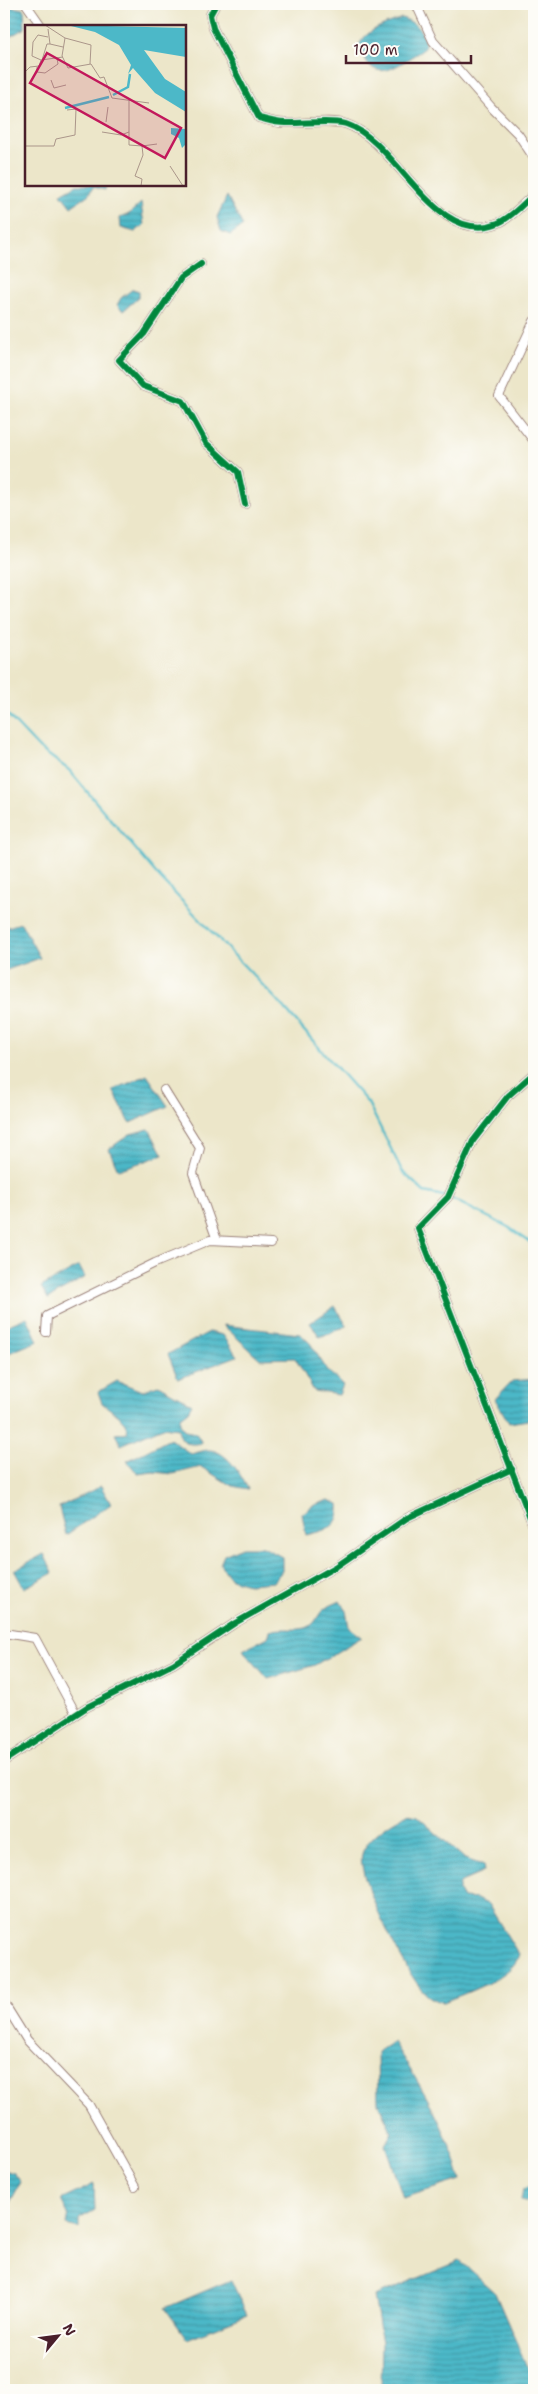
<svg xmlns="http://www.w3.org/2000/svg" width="538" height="2394" font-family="'Shantell Sans',sans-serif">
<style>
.water{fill:url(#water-rules);stroke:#4b6c7a}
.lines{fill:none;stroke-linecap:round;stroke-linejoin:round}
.stream{stroke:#4cb8c8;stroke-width:2.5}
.street-casing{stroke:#9b827a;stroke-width:10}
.street{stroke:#fff;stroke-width:8}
.cycleway-casing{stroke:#fdfcf7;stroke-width:9}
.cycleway{stroke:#00873e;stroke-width:6}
.inset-river{fill:none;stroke:#4cb8c8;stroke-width:2.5}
.inset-road{fill:none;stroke:#ab968a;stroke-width:1}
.view{fill:#c2185b;fill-opacity:0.15;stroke:#c2185b;stroke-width:2.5}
.inset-edge{fill:none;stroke:#4a1f2b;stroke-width:2.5}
</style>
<defs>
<pattern id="water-rules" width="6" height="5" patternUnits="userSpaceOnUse" patternTransform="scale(1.25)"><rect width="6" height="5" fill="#4cb8c8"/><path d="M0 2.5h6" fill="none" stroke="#4195a3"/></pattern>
</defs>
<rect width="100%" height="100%" fill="#fdfcf7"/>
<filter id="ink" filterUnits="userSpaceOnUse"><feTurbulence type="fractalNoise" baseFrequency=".02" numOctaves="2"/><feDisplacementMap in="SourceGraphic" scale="10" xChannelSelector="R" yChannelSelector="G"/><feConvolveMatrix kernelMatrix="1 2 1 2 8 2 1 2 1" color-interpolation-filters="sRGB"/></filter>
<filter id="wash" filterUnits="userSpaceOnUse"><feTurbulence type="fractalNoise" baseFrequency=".0096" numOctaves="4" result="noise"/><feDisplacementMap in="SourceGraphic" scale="20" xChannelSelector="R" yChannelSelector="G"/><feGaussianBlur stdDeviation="1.12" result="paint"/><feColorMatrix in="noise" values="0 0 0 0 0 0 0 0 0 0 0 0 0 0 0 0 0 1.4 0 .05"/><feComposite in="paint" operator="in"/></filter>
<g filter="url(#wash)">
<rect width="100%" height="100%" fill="#ece6c9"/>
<g class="water">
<path d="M6,6L24,9L25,28L4,40V8Z"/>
<path d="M402,18C417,23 425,32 425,48C419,53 412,56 405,61C381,77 369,74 359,45C367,29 386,24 402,18Z"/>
<path d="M77,185H106L105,190L93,187L89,194L71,207L61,194Z"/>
<path d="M227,196L243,226L230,235L221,231L217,217Z"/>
<path d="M141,203L144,225L135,232L121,228L120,218L129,214Z"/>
<path d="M133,289L139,291V297L123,311L117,305L121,298Z"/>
<path d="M21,923L40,958L4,971V928Z"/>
<path d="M147,1075L168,1106L130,1123L113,1090Z"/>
<path d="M149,1129L163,1155L118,1170L109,1149L130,1134Z"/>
<path d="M79,1266L85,1277L48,1299L41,1287Z"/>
<path d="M335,1306L347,1326L320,1337L310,1323Z"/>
<path d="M27,1317L38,1341L4,1355V1327Z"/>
<path d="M223,1325L300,1334L310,1343L327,1370L343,1385L339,1395L314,1391L295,1358L260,1359Z"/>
<path d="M209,1332L223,1335L237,1356L178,1379L168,1354Z"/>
<path d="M534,1379V1416L528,1420L509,1423L495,1399L512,1381Z"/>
<path d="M117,1381L142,1391L158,1385L192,1404L188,1411L180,1417V1424L185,1431L196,1433L202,1443C188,1446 181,1443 178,1429L163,1427L121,1445L115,1434L128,1432L125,1423L119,1416L102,1403L98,1392Z"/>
<path d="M170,1439L191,1454C196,1453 201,1451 206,1450C226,1448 241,1475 248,1489L232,1486L201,1467L173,1474L153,1472L138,1474L127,1461Z"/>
<path d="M101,1486L111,1504L66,1535L59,1507Z"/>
<path d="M329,1500L339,1504C341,1528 326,1530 306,1535L302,1514L312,1506Z"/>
<path d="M242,1547H263L282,1557V1571L273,1582L248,1584L231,1579L220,1564L224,1555Z"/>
<path d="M44,1554L53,1573L24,1588L14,1570Z"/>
<path d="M340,1601L346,1611L349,1627L362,1637L315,1665L268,1679L243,1650L268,1637L270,1631C282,1627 293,1631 306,1628C316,1624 316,1618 322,1611C325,1607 335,1604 340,1601Z"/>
<path d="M407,1814L417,1816L465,1859L483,1865L484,1872L461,1882L459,1885V1891L463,1898L476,1899L488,1904L519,1955C513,1978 464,1993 444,2002C433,2001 426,1995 419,1986C405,1969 355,1874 362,1854C367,1837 392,1821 407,1814Z"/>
<path d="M393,2042C422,2088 447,2127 461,2180L403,2198L385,2145L392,2132L378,2103L377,2052Z"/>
<path d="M4,2170L14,2173L21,2182L8,2206L4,2205Z"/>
<path d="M94,2184L95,2210L79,2219V2228L66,2225L68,2214L61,2200Z"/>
<path d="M534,2184V2202L531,2203L521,2200L523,2189Z"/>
<path d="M460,2261L495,2293L534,2383V2390H381L382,2343L374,2296Z"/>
<path d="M231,2280L247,2315L187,2339L165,2308Z"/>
</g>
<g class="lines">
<path class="stream" d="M4,711L39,748L69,770L160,878L276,999L368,1103L402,1171L424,1192L448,1197L508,1227L534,1245"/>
</g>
</g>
<g filter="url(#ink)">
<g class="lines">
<defs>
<g id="street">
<path d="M26,4L40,24"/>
<path d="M216,4L210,15L213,28L259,118C267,120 276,123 285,123C301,124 331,119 346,124C398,141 434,248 498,223C511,218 524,203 534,194"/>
<path d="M416,4L433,41L491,107L518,134L534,158"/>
<path d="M201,264L181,278L144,334L119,360L143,386L183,401L206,443L238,472L245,504"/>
<path d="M534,321L499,396L534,441"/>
<path d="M534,1073L508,1096L473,1141L448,1197L418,1228L534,1528"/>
<path d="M164,1090L200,1148L193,1173L217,1240"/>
<path d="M46,1332L47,1316L155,1263L210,1240L271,1243"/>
<path d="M4,1633L35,1638L76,1714"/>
<path d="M4,1761L87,1707L173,1664L235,1623L337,1566L407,1518L512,1469"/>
<path d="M4,2003L27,2040L89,2105L135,2187"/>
</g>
</defs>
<use href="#street" class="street-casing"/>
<use href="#street" class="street"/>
<defs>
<g id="cycleway">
<path d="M216,4L210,15L213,28L259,118C267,120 276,123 285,123C301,124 331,119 346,124C398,141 434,248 498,223C511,218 524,203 534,194"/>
<path d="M201,264L181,278L144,334L119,360L143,386L183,401L206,443L238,472L245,504"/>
<path d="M534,1073L508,1096L473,1141L448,1197L418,1228L534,1528"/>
<path d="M4,1761L87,1707L173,1664L235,1623L337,1566L407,1518L512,1469"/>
</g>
</defs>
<use href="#cycleway" class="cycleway-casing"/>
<use href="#cycleway" class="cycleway"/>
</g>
</g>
<g transform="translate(25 25)">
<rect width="161" height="161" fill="#ece6c9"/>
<path d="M42,0L161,3V32L119,25L140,54L161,67V87L130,68L108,43L103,49L106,40L94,20L70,7ZM146,103L161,104V119L157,123L154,113L146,109Z" fill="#4cb8c8"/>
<path class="inset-river" d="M88,70L103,62L105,49M40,83L84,72"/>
<path class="inset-road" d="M20,0L40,13L37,31L43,43L66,39L75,53L79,52L87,73L124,78M23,4L25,19L38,22M40,13L66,20L65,39M16,35L7,31L8,17L13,10L23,12M17,35L22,19H25M12,42V47L20,48L33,39L32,33M0,47L5,42L14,41L16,35L38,32M26,55L29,63L41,60M104,75V120L117,121L118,130L110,151L117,154L116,161M81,97L83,82M77,107L96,110L104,107M0,121H29L31,114L50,110L51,84L42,85M117,121L132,119M145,141L158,161"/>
<path class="view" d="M22,28L156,103L140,133L5,58Z"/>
<rect width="161" height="161" class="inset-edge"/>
</g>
<rect width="538" height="2394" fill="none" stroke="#fdfcf7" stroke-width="20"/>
<g transform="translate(58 2336) rotate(61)" stroke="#fdfcf7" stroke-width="4" paint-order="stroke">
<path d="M0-4L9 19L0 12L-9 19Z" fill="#4a1f2b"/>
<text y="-8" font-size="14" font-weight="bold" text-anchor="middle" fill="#4a1f2b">N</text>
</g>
<path d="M346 55v8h125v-8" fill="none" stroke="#4a1f2b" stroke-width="2.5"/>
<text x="353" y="55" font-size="15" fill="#4a1f2b" stroke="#fdfcf7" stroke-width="4" paint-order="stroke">100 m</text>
</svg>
